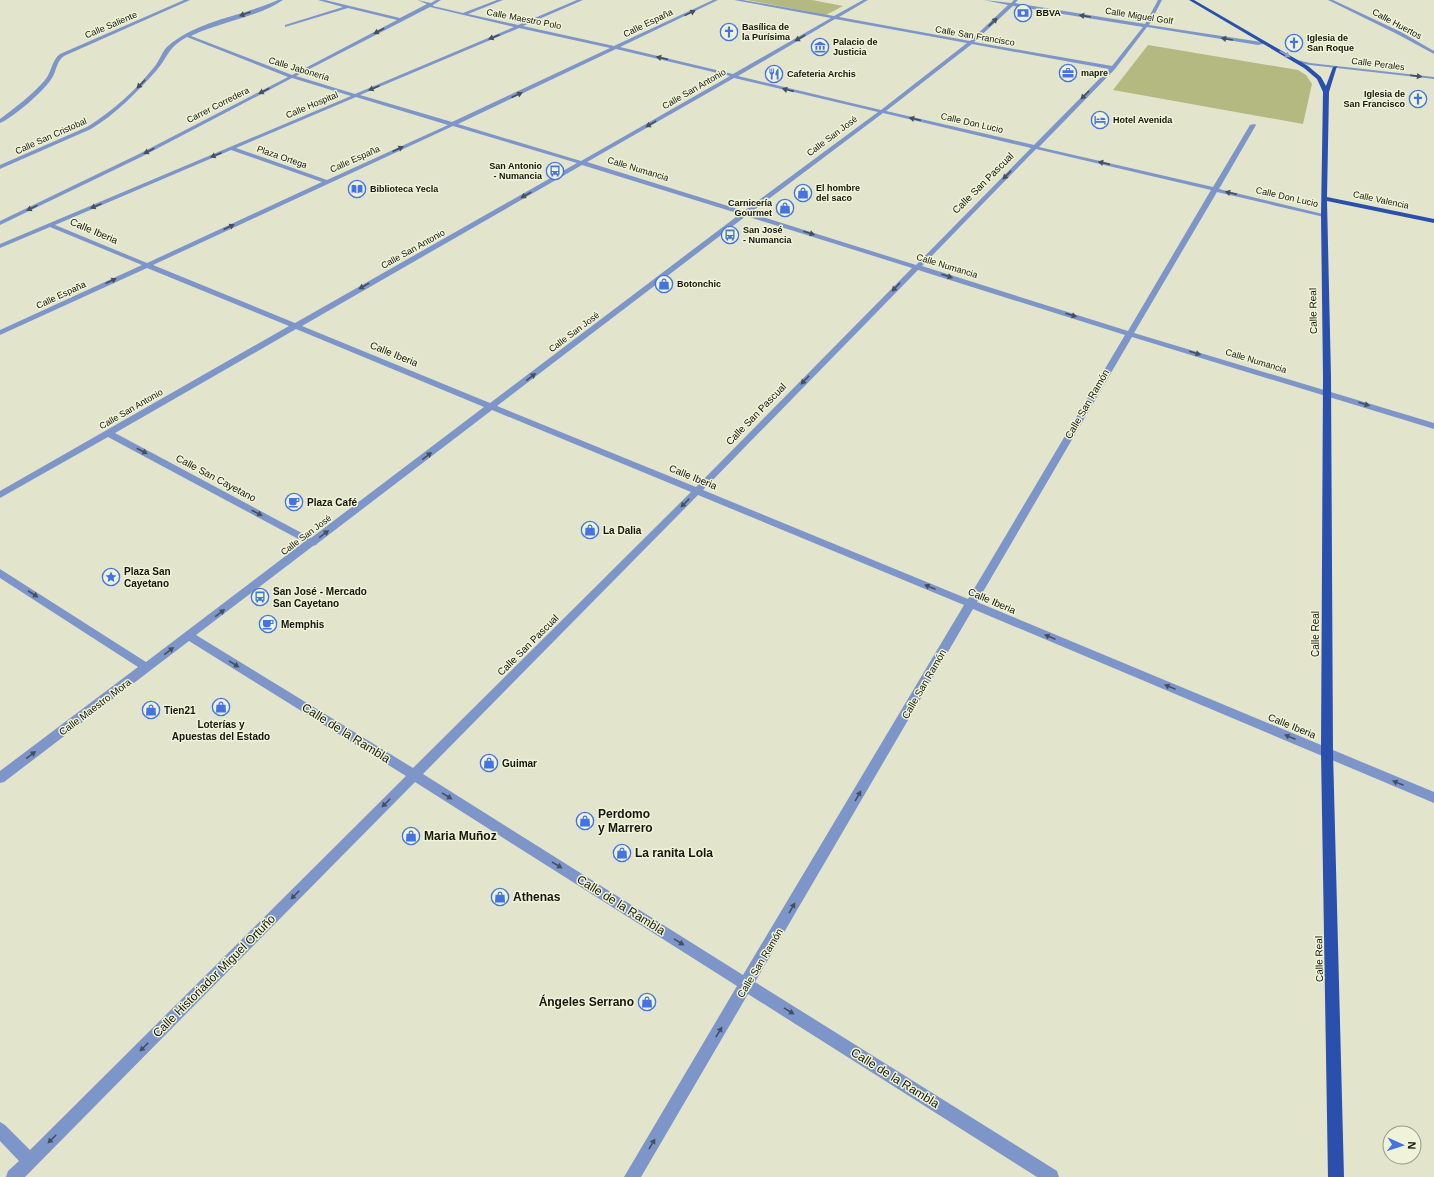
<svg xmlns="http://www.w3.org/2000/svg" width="1434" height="1177" font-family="Arial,sans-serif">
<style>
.green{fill:#b3b981}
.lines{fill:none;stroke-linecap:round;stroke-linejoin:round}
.minor{fill:#7d95c9;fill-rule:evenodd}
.major{fill:#2a4fac;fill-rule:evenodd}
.oneway{fill:#444f62}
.oneway2{fill:#8ca1c2}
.labels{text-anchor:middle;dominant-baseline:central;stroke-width:3;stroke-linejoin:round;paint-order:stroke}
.far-poi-label{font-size:9px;font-weight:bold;fill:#15160d;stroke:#eff3d8;text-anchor:start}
.far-street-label{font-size:9px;fill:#15160d;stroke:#eff3d8}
.street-label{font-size:10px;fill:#15160d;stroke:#eff3d8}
.poi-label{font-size:10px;font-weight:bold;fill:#15160d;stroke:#eff3d8;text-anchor:start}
.near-street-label{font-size:12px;fill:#15160d;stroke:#eff3d8}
.near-poi-label{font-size:12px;font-weight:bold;fill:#15160d;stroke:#eff3d8;text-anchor:start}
</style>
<rect width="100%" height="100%" fill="#e2e5cb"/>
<g class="green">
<path d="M747,0H812L843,6L826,15Z"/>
<path d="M1148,45L1298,70L1306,75L1312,84L1303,124L1113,90Z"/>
</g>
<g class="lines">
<g class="minor">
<path d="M184,0H190L64,56C56,62 57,70 52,78C44,91 14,117 0,123V119C16,107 32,95 45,80C52,72 51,61 60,54Z"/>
<path d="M278,0H283C259,17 219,22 191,36L292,75L397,20L348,8L285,27V25L343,7L318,0H325L400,18L427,4L417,0L431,3L436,0H441L433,5V6L463,13L497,0H503L468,14L518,25L577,0H583L523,26L614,46L713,0H718L620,47L733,74L831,18L734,0H743L834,16L863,0H868L839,17L970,41L1008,5L984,0L1011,3L1014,0H1018L1015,3L1145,24L1158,0H1162L1149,25L1268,43L1258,45L1147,27L1115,69L1039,147L1213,187L1250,125L1255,124L1256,125L1219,189L1327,215L1324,217L1217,192L1134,333L1434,423V429L1132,337L977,602L1434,792V803L973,609L755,982L1057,1171L1059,1177H1037L748,994L641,1177H624L737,986L415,782L25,1177H6L8,1171L19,1161L0,1141V1122L5,1125L30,1150L406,776L189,641L4,782L0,783V771L138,667L0,578V569L146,662L304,542L108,437L0,498V491L289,326L147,268L0,335V330L142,265L50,227L0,248V244L351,96L292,78L141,157L0,225V221L137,155L288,77L187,37C167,48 169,56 156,71C136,93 116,114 91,129L2,168L0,169V165L87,127C113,111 136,90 155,66C160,60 162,51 168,46C198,20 243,16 278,0ZM1013,6L1143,27L1112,66L974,42ZM430,7L514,27L355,94L296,76ZM835,19L967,43L881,110L738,76ZM519,28L610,48L452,122L360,95ZM972,44L1109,69L1034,145L886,111ZM616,49L730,76L581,161L458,124ZM734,78L878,112L744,211L587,162ZM356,97L448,125L327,180L236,148ZM883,113L1031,148L916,265L750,213ZM453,126L577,163L295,323L153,265ZM1036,149L1211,190L1128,331L922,266ZM231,150L322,182L147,263L55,225ZM582,165L740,214L490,403L302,326ZM746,216L912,268L696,487L497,406ZM918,270L1125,335L968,599L703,490ZM296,329L484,407L311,538L115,433ZM492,410L691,492L413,768L196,635L313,546L316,545L318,543ZM698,495L964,605L743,975L423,774Z"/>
<path d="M1328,0H1333L1401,32L1434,51V54L1397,34Z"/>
<path d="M1297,60L1310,63L1434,77V79L1310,65L1295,62Z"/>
</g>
<path class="major" d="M1189,0H1194L1308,66L1321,77L1326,86L1333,67L1337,66L1329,92L1327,197L1434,219V223L1327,201L1331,377L1333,752L1344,1177H1328L1321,752L1323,377L1321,215L1323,92L1317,79L1304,68Z"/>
</g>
<defs><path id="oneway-solid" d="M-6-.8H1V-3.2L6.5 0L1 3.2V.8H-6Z"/></defs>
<g class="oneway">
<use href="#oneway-solid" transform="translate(690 13) rotate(-26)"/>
<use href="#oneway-solid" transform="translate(245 14) rotate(160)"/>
<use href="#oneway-solid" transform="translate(1085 16) rotate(-171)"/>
<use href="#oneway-solid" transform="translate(993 22) rotate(-43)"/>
<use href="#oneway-solid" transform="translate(379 31) rotate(152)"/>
<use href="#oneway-solid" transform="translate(494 37) rotate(157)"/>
<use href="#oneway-solid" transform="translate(800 38) rotate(150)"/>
<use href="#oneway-solid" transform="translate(1227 39) rotate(-171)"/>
<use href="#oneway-solid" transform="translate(662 58) rotate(-167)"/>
<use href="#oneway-solid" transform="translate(1416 76) rotate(7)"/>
<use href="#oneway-solid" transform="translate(141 84) rotate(134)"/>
<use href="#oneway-solid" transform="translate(374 88) rotate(157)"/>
<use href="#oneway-solid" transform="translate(788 90) rotate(-167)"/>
<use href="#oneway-solid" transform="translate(264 91) rotate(153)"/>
<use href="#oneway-solid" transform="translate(517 95) rotate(-25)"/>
<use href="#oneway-solid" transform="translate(1085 95) rotate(135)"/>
<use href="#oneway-solid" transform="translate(915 119) rotate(-167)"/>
<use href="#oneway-solid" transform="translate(651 124) rotate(150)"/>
<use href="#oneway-solid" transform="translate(398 149) rotate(-24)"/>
<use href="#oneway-solid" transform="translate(149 151) rotate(153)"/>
<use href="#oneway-solid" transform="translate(216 155) rotate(157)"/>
<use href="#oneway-solid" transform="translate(1104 163) rotate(-167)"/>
<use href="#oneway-solid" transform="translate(1007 175) rotate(135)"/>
<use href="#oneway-solid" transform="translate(1231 193) rotate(-167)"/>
<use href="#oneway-solid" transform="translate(526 195) rotate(151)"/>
<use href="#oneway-solid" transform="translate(96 206) rotate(157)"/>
<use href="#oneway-solid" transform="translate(32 208) rotate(154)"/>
<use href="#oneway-solid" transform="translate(229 227) rotate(-25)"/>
<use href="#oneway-solid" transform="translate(809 233) rotate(17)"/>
<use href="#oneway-solid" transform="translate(947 276) rotate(17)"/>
<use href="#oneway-solid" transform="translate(111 281) rotate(-25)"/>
<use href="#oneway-solid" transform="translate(364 286) rotate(151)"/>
<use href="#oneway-solid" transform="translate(896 287) rotate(134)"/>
<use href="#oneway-solid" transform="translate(1071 315) rotate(17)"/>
<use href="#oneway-solid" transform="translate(1195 353) rotate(17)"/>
<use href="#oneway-solid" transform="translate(531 377) rotate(-37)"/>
<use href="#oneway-solid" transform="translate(805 380) rotate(134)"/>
<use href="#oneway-solid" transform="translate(1364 404) rotate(17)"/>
<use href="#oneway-solid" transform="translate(142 451) rotate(27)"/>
<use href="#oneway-solid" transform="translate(427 456) rotate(-37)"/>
<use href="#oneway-solid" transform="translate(685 503) rotate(135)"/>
<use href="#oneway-solid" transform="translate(257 513) rotate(28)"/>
<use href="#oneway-solid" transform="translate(324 534) rotate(-37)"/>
<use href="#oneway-solid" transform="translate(930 587) rotate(-158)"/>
<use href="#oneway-solid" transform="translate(33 594) rotate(33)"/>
<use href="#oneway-solid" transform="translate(220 613) rotate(-37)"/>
<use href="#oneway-solid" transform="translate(1050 637) rotate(-157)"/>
<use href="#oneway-solid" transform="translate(169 651) rotate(-37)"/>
<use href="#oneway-solid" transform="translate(234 664) rotate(32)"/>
<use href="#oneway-solid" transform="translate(1170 687) rotate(-157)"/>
<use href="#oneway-solid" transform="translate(1290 737) rotate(-158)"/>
<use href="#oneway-solid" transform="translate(31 755) rotate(-37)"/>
<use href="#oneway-solid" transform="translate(1398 783) rotate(-158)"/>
<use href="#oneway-solid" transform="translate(447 796) rotate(32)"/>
<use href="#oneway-solid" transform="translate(858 796) rotate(-60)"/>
<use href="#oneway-solid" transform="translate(386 803) rotate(135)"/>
<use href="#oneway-solid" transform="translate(557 865) rotate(32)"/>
<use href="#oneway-solid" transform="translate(295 895) rotate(135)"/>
<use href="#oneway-solid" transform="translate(792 908) rotate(-60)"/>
<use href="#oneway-solid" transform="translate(679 942) rotate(32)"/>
<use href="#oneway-solid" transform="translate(789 1011) rotate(32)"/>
<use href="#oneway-solid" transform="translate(719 1032) rotate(-59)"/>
<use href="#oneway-solid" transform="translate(144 1047) rotate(135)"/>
<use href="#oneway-solid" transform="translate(52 1139) rotate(135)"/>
<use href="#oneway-solid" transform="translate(652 1144) rotate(-59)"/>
</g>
<use class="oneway2" href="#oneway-solid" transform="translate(1285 54) rotate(29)"/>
<defs>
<symbol id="bank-ring" viewBox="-11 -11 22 22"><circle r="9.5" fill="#eff3d8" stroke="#4473e5" stroke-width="1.5"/><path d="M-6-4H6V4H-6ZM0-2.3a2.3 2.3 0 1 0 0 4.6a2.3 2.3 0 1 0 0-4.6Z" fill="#4473e5"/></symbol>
<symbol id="church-ring" viewBox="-11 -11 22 22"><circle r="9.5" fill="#eff3d8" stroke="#4473e5" stroke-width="1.5"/><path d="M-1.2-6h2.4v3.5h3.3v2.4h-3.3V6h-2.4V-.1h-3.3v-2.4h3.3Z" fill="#4473e5"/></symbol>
<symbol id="museum-ring" viewBox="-11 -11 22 22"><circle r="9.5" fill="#eff3d8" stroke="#4473e5" stroke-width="1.5"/><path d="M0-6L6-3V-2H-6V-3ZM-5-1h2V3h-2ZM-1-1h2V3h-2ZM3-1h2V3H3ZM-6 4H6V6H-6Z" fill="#4473e5"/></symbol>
<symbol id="office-ring" viewBox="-11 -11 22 22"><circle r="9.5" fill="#eff3d8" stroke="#4473e5" stroke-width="1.5"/><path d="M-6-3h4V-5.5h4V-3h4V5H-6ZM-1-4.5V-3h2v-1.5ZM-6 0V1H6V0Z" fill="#4473e5"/></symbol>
<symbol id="restaurant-ring" viewBox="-11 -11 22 22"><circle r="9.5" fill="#eff3d8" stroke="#4473e5" stroke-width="1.5"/><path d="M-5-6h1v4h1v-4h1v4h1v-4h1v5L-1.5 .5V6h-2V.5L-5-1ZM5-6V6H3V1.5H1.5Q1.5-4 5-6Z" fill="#4473e5"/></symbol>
<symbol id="hotel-ring" viewBox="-11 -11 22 22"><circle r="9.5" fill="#eff3d8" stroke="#4473e5" stroke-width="1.5"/><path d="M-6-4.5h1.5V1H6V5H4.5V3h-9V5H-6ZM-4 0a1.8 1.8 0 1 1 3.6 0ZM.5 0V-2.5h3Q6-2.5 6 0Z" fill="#4473e5"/></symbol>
<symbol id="bus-ring" viewBox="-11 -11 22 22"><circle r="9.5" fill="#eff3d8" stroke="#4473e5" stroke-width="1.5"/><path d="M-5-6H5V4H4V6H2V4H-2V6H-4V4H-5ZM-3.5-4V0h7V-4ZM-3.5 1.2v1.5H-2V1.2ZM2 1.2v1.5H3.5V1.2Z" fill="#4473e5"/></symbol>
<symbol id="library-ring" viewBox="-11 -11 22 22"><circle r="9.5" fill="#eff3d8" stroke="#4473e5" stroke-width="1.5"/><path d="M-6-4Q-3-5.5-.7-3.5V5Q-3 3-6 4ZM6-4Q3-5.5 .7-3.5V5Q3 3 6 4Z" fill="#4473e5"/></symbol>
<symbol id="shop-ring" viewBox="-11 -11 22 22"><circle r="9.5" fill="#eff3d8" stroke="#4473e5" stroke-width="1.5"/><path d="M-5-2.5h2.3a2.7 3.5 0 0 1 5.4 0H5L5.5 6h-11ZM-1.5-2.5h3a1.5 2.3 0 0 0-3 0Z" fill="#4473e5"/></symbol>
<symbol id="cafe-ring" viewBox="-11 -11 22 22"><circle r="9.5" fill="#eff3d8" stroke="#4473e5" stroke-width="1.5"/><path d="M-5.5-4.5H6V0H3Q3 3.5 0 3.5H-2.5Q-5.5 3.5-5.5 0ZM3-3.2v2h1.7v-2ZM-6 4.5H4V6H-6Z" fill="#4473e5"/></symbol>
<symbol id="sight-ring" viewBox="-11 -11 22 22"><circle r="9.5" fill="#eff3d8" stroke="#4473e5" stroke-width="1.5"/><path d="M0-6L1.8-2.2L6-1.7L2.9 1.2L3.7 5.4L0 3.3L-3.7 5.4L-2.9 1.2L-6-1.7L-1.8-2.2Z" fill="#4473e5"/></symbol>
</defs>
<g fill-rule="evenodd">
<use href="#bank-ring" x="1013" y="3" width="20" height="20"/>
<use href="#church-ring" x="719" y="22" width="20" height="20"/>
<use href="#church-ring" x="1284" y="33" width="20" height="20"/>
<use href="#museum-ring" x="810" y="37" width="20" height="20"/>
<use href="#office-ring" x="1058" y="63" width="20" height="20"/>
<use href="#restaurant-ring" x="764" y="64" width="20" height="20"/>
<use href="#church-ring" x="1408" y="89" width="20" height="20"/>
<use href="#hotel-ring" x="1090" y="110" width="20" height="20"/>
<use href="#bus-ring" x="545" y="161" width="20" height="20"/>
<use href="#library-ring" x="347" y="179" width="20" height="20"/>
<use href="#shop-ring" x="793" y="183" width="20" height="20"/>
<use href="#shop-ring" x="775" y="198" width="20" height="20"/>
<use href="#bus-ring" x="720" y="225" width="20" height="20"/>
<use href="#shop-ring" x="654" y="274" width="20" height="20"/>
<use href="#cafe-ring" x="284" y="492" width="20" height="20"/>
<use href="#shop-ring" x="580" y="520" width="20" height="20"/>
<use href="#sight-ring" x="101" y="567" width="20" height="20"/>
<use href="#bus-ring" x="250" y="587" width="20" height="20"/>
<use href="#cafe-ring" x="258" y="614" width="20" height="20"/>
<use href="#shop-ring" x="211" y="697" width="20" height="20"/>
<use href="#shop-ring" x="141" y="700" width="20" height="20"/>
<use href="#shop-ring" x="479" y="753" width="20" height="20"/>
<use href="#shop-ring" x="575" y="811" width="20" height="20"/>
<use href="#shop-ring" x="401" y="826" width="20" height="20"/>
<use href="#shop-ring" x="612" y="843" width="20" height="20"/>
<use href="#shop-ring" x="490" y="887" width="20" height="20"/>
<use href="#shop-ring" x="637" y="992" width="20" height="20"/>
</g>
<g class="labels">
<g class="far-poi-label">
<text x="1036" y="13">BBVA</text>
<text x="742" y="27">Basílica de<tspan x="742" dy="10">la Purísima</tspan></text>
<text x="1307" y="38">Iglesia de<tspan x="1307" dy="10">San Roque</tspan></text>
<text x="833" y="42">Palacio de<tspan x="833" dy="10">Justicia</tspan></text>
<text x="1081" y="73">mapre</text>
<text x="787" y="74">Cafeteria Archis</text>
<text x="1405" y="94" text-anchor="end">Iglesia de<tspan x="1405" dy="10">San Francisco</tspan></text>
<text x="1113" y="120">Hotel Avenida</text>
<text x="542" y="166" text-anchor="end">San Antonio<tspan x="542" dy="10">- Numancia</tspan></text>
<text x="816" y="188">El hombre<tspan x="816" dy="10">del saco</tspan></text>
<text x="370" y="189">Biblioteca Yecla</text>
<text x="772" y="203" text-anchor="end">Carnicería<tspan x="772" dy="10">Gourmet</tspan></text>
<text x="743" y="230">San José<tspan x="743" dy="10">- Numancia</tspan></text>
<text x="677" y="284">Botonchic</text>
</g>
<g class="far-street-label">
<text transform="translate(1139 16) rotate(9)">Calle Miguel Golf</text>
<text transform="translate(524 19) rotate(11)">Calle Maestro Polo</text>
<text transform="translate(648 23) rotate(-26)">Calle España</text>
<text transform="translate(1397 24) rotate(28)">Calle Huertos</text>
<text transform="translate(111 25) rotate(-23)">Calle Saliente</text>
<text transform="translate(975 36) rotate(10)">Calle San Francisco</text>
<text transform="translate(1378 64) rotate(7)">Calle Perales</text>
<text transform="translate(299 69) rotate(17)">Calle Jabonería</text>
<text transform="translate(694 89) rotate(-30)">Calle San Antonio</text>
<text transform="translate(218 105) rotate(-27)">Carrer Corredera</text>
<text transform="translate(312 105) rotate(-23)">Calle Hospital</text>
<text transform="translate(972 123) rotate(13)">Calle Don Lucio</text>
<text transform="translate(51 136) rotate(-24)">Calle San Cristobal</text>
<text transform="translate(832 136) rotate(-37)">Calle San José</text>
<text transform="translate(282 157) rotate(19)">Plaza Ortega</text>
<text transform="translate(355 159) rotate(-24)">Calle España</text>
<text transform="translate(638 169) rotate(17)">Calle Numancia</text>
<text transform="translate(1287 197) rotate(13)">Calle Don Lucio</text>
<text transform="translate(1381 200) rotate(12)">Calle Valencia</text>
<text transform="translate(413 249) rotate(-29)">Calle San Antonio</text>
<text transform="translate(947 266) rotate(17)">Calle Numancia</text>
<text transform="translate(61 295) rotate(-25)">Calle España</text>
<text transform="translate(574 332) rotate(-37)">Calle San José</text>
<text transform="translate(1256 361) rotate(17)">Calle Numancia</text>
<text transform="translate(131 409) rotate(-30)">Calle San Antonio</text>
<text transform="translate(306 535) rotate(-37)">Calle San José</text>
</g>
<g class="street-label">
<text transform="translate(983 183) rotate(-45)">Calle San Pascual</text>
<text transform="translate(94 231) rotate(23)">Calle Iberia</text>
<text transform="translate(1313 311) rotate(-91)">Calle Real</text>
<text transform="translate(394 354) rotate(22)">Calle Iberia</text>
<text transform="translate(1087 404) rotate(-60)">Calle San Ramón</text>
<text transform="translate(756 414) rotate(-46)">Calle San Pascual</text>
<text transform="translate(693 477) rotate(22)">Calle Iberia</text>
<text transform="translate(216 478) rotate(28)">Calle San Cayetano</text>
<text transform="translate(992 601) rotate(23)">Calle Iberia</text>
<text transform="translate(1315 634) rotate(-90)">Calle Real</text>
<text transform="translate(528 645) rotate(-45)">Calle San Pascual</text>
<text transform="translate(924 684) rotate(-60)">Calle San Ramón</text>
<text transform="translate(95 707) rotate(-37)">Calle Maestro Mora</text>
<text transform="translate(1292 726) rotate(22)">Calle Iberia</text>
<text transform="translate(1319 959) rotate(-91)">Calle Real</text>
<text transform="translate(760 963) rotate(-59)">Calle San Ramón</text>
</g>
<g class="poi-label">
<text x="307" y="502">Plaza Café</text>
<text x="603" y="530">La Dalia</text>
<text x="124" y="571">Plaza San<tspan x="124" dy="12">Cayetano</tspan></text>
<text x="273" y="591">San José - Mercado<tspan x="273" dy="12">San Cayetano</tspan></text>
<text x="281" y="624">Memphis</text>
<text x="164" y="710">Tien21</text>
<text x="221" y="724" text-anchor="middle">Loterías y<tspan x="221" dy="12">Apuestas del Estado</tspan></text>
<text x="502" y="763">Guimar</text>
</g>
<g class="near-street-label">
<text transform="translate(346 733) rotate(32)">Calle de la Rambla</text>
<text transform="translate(621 905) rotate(32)">Calle de la Rambla</text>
<text transform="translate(214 976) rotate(-45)">Calle Historiador Miguel Ortuño</text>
<text transform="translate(895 1078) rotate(32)">Calle de la Rambla</text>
</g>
<g class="near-poi-label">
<text x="598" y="814">Perdomo<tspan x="598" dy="14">y Marrero</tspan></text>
<text x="424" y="836">Maria Muñoz</text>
<text x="635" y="853">La ranita Lola</text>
<text x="513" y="897">Athenas</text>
<text x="634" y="1002" text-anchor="end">Ángeles Serrano</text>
</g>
</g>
<g transform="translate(1402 1145) rotate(93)"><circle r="19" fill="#eff3d8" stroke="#989b87"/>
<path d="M0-3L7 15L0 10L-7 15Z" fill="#4473e5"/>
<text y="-6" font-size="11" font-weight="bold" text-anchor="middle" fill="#15160d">N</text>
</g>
</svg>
